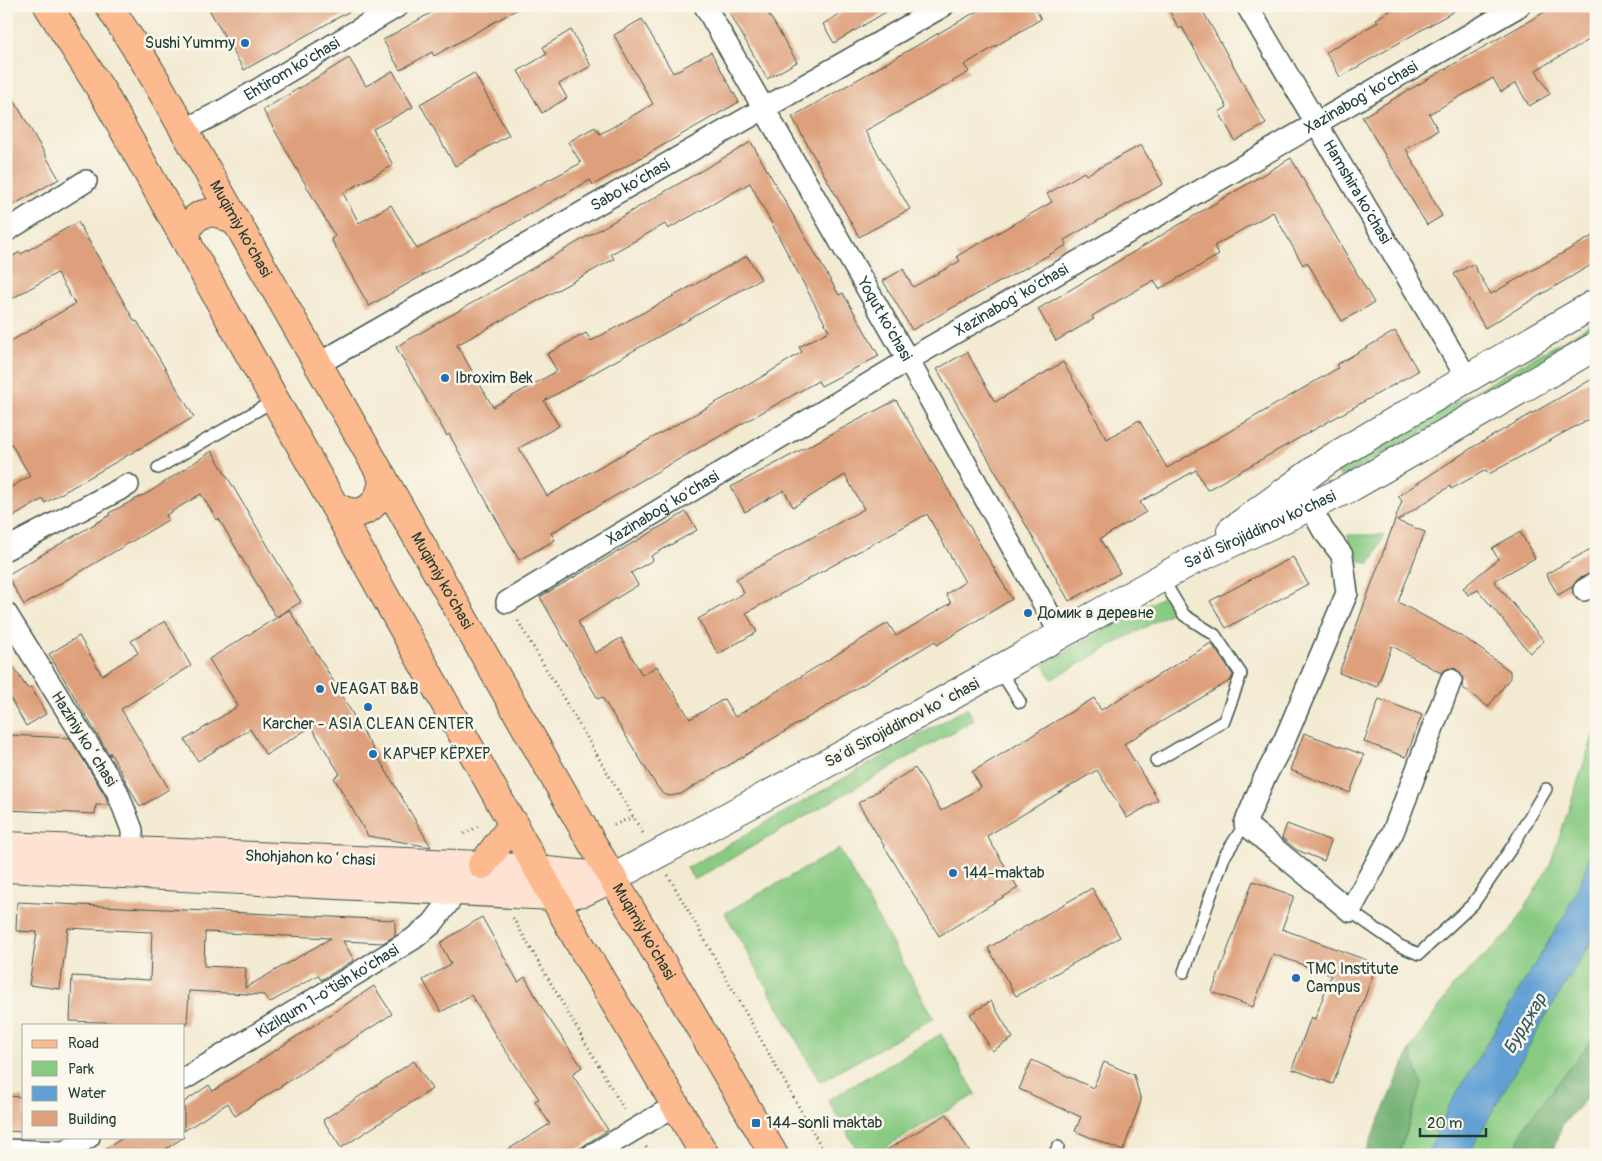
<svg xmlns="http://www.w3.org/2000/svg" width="1602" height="1161" font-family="Pangolin,sans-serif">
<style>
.green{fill:#88ca82;stroke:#54845b}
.forest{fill:#6eae70;stroke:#467652}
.water{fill:#62a0d3;stroke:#406e84}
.building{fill:#dea07b;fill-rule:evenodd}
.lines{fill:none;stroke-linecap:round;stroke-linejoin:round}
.service-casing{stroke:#3f574c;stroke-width:14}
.minor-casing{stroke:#3f574c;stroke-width:24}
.tertiary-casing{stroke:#3f574c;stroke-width:30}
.secondary-casing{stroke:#3f574c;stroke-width:30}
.primary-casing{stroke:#3f574c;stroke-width:30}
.path{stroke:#3f574c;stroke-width:3;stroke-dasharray:1 4;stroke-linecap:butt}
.service{stroke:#fff;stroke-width:11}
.minor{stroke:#fff;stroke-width:21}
.tertiary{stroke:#fff;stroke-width:28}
.secondary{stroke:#fee3d2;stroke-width:28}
.primary{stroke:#fcba8e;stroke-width:28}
.poi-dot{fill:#1f6fb2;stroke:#fbf7ec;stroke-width:2}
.labels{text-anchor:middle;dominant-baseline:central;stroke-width:5;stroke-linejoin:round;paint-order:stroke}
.poi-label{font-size:16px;fill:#1f3d34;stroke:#fbf7ec;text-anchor:start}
.street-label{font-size:16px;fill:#1f3d34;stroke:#fbf7ec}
.water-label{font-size:18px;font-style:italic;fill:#335b64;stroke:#fbf7ec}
</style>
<rect width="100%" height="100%" fill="#fbf7ec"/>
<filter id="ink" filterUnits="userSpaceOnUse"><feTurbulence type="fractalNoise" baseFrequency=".02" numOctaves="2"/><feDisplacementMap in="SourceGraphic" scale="10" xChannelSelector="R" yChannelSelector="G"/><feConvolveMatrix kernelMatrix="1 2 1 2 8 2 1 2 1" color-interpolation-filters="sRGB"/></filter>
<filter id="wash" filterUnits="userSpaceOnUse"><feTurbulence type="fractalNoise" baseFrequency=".0096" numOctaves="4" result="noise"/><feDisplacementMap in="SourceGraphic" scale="20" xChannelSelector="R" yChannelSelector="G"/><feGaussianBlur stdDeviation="1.12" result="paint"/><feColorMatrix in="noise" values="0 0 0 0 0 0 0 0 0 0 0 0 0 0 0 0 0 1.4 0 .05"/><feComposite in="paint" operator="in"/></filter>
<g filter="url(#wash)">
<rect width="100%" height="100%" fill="#f3ead2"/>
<g class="green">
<path d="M1596,322V333L1341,478L1337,470Z"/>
<path d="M1348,535H1384L1370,564L1351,558Z"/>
<path d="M1166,595L1174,611L1052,679L1043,664Z"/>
<path d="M967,708L974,720L694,880L687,868Z"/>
<path d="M1596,727V1035L1527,1122L1513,1155H1398L1422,1085L1410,1050L1454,985L1511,931L1550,865Z"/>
<path d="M839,849L934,1018L820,1082L725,913Z"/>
<path d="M941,1034L976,1094L872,1155H860L828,1100Z"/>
</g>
<g class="forest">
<path d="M1596,1035V1088L1562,1125L1551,1155H1513L1527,1122Z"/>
<path d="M1410,1050L1422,1085L1398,1155H1364Z"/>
</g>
<path class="water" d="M1596,835V935L1548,1012L1468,1155H1427L1449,1106L1567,911L1585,871Z"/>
<g id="blocks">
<g class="building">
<path d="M207,6H359L244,70Z"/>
<path d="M443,6H523L434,56L432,52L400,70L383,40Z"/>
<path d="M726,6H764L797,62L767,79Z"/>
<path d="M853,6H896L834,43L823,24Z"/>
<path d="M986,6H1034L1041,19L964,65L969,72L865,131L910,209L859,237L792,117Z"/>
<path d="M1167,6H1200L1266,124L1235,141L1219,112L1227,107L1182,27L1179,29Z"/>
<path d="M1398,6H1463L1340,77L1326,52L1378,22L1376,19Z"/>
<path d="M1555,6H1596V36L1536,70L1550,94L1529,106L1516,83L1501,92L1493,78L1429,114L1438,130L1406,149L1442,216L1427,225L1362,117Z"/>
<path d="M642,19L673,73L711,52L739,102L593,185L590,180L369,306L331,239L335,236L263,110L349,58L366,86L393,71L413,107L373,129L393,165L343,193L359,223L391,205L417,249L581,163L568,142L595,127L600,134L653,104L614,35Z"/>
<path d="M571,30L591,66L559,84L567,98L542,113L518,71L547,54L543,47Z"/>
<path d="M474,73L509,135L455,166L420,104Z"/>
<path d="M6,86L59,179L6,209Z"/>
<path d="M751,142L839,295L843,293L879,356L821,386L818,381L665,467L551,533L555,540L519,560L449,434L447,436L396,347ZM750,183L829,331L799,347L802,352L755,381L547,496L519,448L559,426L544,401L761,279L747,256L591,341L586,333L547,354L557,371L493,407L457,345L614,259L611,254L665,224L668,229Z"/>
<path d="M1141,145L1163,184L1064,240L1067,245L912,330L883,281L903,269L913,287L960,261L957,256L1052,202L1047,194L1084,172L1086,175Z"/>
<path d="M1291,158L1374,303L1342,321L1307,262L1303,265L1273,212L1214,246L1219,255L1159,289L1154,280L1092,316L1094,319L1056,341L1038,309Z"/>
<path d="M78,222L135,322L137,321L194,417L45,503L43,499L6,521V490L30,476L6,435V344L75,304L57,273L6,302V260L20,252L21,254Z"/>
<path d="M1596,234V262L1485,328L1454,274L1473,264L1491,294Z"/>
<path d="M1395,331L1418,371L1207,490L1196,470L1140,502L1146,512L1100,539L1120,573L1069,601L937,369L967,352L995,402L1063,362L1107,439L1139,420L1167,468L1338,368L1336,365Z"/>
<path d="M1596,377V415L1489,474L1486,470L1451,489L1450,486L1397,521L1425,532L1398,602L1468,640L1510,671V678L1488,707L1462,687L1463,678L1456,669L1449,668L1441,673L1392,646L1377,687L1339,673L1402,501L1398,496L1473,447Z"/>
<path d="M896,400L1012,599L937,645L935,641L681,794L670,796L663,794L656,785L602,697L598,699L540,597L686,512L697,530L651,556L653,560L631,573L638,585L578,622L595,653L621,638L642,675L657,666L690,719L724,699L735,717L888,623L896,636L951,603L946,594L965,582L927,514L746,613L757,632L718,654L698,619L744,593L736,579L864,509L845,475L793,507L784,490L745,512L731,487Z"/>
<path d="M212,451L301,602L276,617L219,519L217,520L201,494L166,515L168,520L24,605L7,575L110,515L109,513L151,491Z"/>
<path d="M1520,532L1535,558L1494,581L1544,641L1530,653L1478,590L1468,595L1463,588L1498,559L1492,548Z"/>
<path d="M1596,546V571L1578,579L1572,587L1558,595L1546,574Z"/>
<path d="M1293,557L1308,584L1226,628L1210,601Z"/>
<path d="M289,610L319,657L431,847L368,836L334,778L340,774L311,727L266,755L250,729L198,761L185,740L238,706L209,659Z"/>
<path d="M165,621L191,666L121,709L169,789L140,807L110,752V756L49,654L79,636L102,675L138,653L131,641Z"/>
<path d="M1211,643L1233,675L1231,680L1124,744L1158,800L1127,818L1097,770L987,836L1018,888L939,936L858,803L915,768L941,811L981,787L972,772L1094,698L1101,710Z"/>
<path d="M6,655L27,688L31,687L46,714L26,726L6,691Z"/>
<path d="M1379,699L1422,715L1406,757L1364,742Z"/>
<path d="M1304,733L1364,755L1350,793L1290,770Z"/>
<path d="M8,735L70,738L106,797L108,805H96L95,814L6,810Z"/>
<path d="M1287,824L1331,841L1324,861L1297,850L1282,838Z"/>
<path d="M1253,881L1294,896L1282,929L1377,964L1333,1084L1292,1069L1311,1017L1315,1019L1331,975L1273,954L1253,1007L1212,992Z"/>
<path d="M1092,888L1120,937L1016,996L988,948Z"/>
<path d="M17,902L395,920V936L383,943L343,941L354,960L321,980L318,975L269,1003L264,995L189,991L187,1025L70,1021L72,976L150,980L152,932L68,928L60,989L29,985L37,932L16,931ZM205,932L267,935L331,938L245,988L246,968L204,966Z"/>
<path d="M482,917L518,982L525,977L545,1013L582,1067L572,1074L608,1130L569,1155H499L550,1124L535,1101L539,1099L499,1041L471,995L441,1012L423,980L451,964L440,943Z"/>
<path d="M374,986L392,1014L235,1116L228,1103L184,1131V1102L209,1085L213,1091Z"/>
<path d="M991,1001L1013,1038L992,1051L970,1014Z"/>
<path d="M1032,1060L1093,1088L1104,1062L1134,1075L1141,1101L1123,1151L1075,1131L1081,1117L1019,1089Z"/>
<path d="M414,1061L432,1089L341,1148L323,1120Z"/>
<path d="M6,1096L24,1097V1132L6,1131Z"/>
<path d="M947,1114L971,1155H878Z"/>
<path d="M124,1137H184L157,1155H97Z"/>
</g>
</g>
</g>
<g filter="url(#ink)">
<use href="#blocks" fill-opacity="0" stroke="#3f574c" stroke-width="1"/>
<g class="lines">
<defs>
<g id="service">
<path d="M158,468L275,400"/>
<path d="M999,669L1020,702"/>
<path d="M1156,761L1224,721L1241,674L1215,635L1184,615L1162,578"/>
<path d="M1350,911L1400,946L1419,954L1473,904L1512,847L1546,789"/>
<path d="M1184,972L1224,857L1245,824"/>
<path d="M1054,1155L1058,1147"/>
</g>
<g id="minor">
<path id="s1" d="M705,6L908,360L1061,635"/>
<path id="s2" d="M1247,6L1467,378"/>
<path id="s3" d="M184,130L222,111L398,6"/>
<path d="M6,231L86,181"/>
<path id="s4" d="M318,364L943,6"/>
<path d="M1304,495L1323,530L1342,555L1347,593L1285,739L1263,781L1245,824L1350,911L1393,832L1451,680"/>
<path d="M6,549L128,485"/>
<path d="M1584,590L1596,583"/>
<path id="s5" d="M507,602L908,360L1519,6"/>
<path d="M6,613L117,791L132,830L133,866"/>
<path id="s6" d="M184,1079L413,939L432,924L458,890"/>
<path d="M6,1150L65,1152L89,1137"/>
<path d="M592,1155L676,1105"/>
</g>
<g id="tertiary">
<path d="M1231,531L1330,459L1596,303"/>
<path id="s7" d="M613,878L941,702L1188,563L1350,488L1596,346"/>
</g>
<g id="secondary">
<path d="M6,846L482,865L611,877"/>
<path d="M6,868L553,896L584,892L613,878"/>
</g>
<g id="primary">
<path d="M48,6L103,93L577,939L705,1155"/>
<path id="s8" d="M109,6L148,67L581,824L774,1155"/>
<path d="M189,246C181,228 197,210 216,213C224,214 231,219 238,224"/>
<path d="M334,505C362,523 381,506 383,477"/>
<path d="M482,865L514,823"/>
</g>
</defs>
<use href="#service" class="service-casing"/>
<use href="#minor" class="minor-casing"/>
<use href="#tertiary" class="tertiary-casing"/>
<use href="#secondary" class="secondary-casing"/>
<use href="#primary" class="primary-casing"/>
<g class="path">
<path d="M518,621L644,835"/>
<path d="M614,825L633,817"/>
<path d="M464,834L479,826"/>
<path d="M668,875L826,1155"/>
<path d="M513,918L625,1111"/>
<path d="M646,1147L651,1155"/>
</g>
<use href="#service" class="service"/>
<use href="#minor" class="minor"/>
<use href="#tertiary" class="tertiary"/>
<use href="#secondary" class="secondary"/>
<use href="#primary" class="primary"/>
</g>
</g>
<g class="poi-dot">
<circle cx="245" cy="43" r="5"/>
<circle cx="445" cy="378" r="5"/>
<circle cx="1028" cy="613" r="5"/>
<circle cx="320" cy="689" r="5"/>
<circle cx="368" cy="707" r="5"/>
<circle cx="373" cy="754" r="5"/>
<circle cx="953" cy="873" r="5"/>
<circle cx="1296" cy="978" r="5"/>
<rect x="751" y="1118" width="10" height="10" rx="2.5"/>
</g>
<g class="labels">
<g class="poi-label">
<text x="235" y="43" text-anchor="end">Sushi Yummy</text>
<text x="455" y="378">Ibroxim Bek</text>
<text x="1038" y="613">Домик в деревне</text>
<text x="330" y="689">VEAGAT B&amp;B</text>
<text x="368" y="724" text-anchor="middle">Karcher - ASIA CLEAN CENTER</text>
<text x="383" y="754">КАРЧЕР КЁРХЕР</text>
<text x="963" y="873">144-maktab</text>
<text x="1306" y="969">TMC Institute<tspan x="1306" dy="18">Campus</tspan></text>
<text x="766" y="1123">144-sonli maktab</text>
</g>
<g class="street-label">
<text stroke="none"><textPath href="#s3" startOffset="124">Ehtirom ko'chasi</textPath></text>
<text stroke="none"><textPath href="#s5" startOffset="992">Xazinabog‘ ko‘chasi</textPath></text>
<text stroke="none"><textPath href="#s4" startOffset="360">Sabo ko‘chasi</textPath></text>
<text stroke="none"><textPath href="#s2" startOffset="216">Hamshira ko‘chasi</textPath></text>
<text stroke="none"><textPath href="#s8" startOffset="259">Muqimiy ko'chasi</textPath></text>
<text stroke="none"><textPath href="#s5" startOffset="588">Xazinabog‘ ko‘chasi</textPath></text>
<text stroke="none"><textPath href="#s1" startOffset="361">Yoqut ko'chasi</textPath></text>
<text stroke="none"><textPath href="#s5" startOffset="182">Xazinabog‘ ko‘chasi</textPath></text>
<text stroke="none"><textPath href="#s7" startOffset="735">Sa'di Sirojiddinov ko'chasi</textPath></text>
<text stroke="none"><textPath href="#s8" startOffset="664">Muqimiy ko'chasi</textPath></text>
<text transform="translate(902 723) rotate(-28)">Saʼdi Sirojiddinov koʻchasi</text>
<text transform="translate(84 739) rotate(58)">Haziniy koʻchasi</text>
<text transform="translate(310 858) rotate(2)">Shohjahon koʻchasi</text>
<text stroke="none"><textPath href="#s8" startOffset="1069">Muqimiy ko'chasi</textPath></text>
<text stroke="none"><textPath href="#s6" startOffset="168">Kizilqum 1-o'tish ko'chasi</textPath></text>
</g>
<g class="water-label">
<text transform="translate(1525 1024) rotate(-59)">Бурджар</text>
</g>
</g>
<rect width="1602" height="1161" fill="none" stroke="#fbf7ec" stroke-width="25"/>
<rect x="22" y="1024" width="162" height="115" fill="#fbf7ec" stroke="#a3ada2"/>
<rect x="32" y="1040" width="25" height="8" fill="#fcba8e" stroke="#a3ada2"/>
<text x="68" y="1048" font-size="15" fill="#1f3d34">Road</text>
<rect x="32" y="1061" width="25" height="15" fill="#88ca82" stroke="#a3ada2"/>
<text x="68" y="1074" font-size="15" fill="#1f3d34">Park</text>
<rect x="32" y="1086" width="25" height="15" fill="#62a0d3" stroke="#a3ada2"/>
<text x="68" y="1098" font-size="15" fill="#1f3d34">Water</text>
<rect x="32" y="1111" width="25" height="15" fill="#dea07b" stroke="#a3ada2"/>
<text x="68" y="1124" font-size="15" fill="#1f3d34">Building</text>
<path d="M1420 1128v8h66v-8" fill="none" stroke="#1f3d34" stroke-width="2.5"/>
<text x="1427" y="1128" font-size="15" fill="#1f3d34" stroke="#fbf7ec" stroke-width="4" paint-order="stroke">20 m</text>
</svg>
